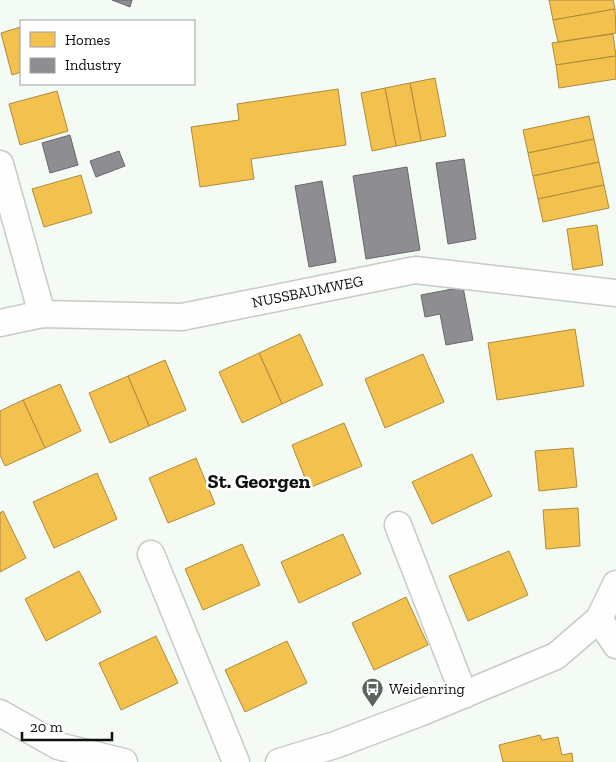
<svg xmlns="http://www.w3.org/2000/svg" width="616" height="762" font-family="'Zilla Slab',serif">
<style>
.homes{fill:#f2c14e;stroke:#ad8c3a}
.industry{fill:#8d8d92;stroke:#67686a}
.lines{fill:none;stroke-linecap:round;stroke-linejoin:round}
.minor-casing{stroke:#c6cbc6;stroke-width:29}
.minor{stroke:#fdfefd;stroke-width:26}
.labels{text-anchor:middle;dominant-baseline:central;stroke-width:5;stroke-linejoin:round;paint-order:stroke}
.street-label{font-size:15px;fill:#0d110d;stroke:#fff}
.poi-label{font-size:15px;fill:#0d110d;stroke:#fff;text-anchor:start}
.district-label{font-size:20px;font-weight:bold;fill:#0d110d;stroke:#fff}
</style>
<rect width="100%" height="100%" fill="#f4faf4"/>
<g class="homes">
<path d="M549,0H613L615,9L553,20Z"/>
<path d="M615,9L616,33L558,42L553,20Z"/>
<path d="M21,27V72L12,75L1,33Z"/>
<path d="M613,34L616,56L556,65L552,43Z"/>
<path d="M616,56V79L559,88L556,65Z"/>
<path d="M435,78L446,136L421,141L410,83Z"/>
<path d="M410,83L421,141L396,146L385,88Z"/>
<path d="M385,88L396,146L372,151L361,93Z"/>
<path d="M338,89L346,145L251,159L254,179L200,187L191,127L239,120L237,104Z"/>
<path d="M57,91L68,131L20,145L9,104Z"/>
<path d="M589,116L594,139L528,153L523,130Z"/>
<path d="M594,139L599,162L533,176L528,153Z"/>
<path d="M599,162L604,185L538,199L533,176Z"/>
<path d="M81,175L92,213L44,227L32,189Z"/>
<path d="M604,185L609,208L543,222L538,199Z"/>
<path d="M597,225L603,265L573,270L567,229Z"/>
<path d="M575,329L584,386L497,400L488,343Z"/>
<path d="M300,334L323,385L282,404L259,353Z"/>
<path d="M259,353L282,404L242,423L219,372Z"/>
<path d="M423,354L444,402L385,428L365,379Z"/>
<path d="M165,360L186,410L149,426L128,376Z"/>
<path d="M128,376L149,426L110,443L89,393Z"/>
<path d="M60,384L81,431L45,448L23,400Z"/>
<path d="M23,400L45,448L5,466L0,455V411Z"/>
<path d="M344,423L362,466L309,488L292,445Z"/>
<path d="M573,448L577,487L539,491L535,451Z"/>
<path d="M472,454L492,496L432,524L412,482Z"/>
<path d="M196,458L215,504L168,523L149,478Z"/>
<path d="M97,473L117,519L54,548L33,502Z"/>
<path d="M578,508L580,546L546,549L543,510Z"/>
<path d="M3,511L26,558L0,572V513Z"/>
<path d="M343,534L361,574L299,603L281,562Z"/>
<path d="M242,544L260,585L203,610L185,569Z"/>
<path d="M509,551L528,595L468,621L449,576Z"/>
<path d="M79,571L101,612L46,641L25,599Z"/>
<path d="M406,597L428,645L374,670L352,623Z"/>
<path d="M156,636L178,683L121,710L99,663Z"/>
<path d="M287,641L307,683L245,712L225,670Z"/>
<path d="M540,735L542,740L558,737L562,755L572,753L573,762H503L499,745Z"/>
</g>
<g class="industry">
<path d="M112,0H132L130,7Z"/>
<path d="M70,135L78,165L50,173L42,143Z"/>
<path d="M119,151L125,166L96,177L90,161Z"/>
<path d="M464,159L476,239L448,244L436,163Z"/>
<path d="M407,167L420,250L366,259L353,176Z"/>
<path d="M322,181L336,262L309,267L295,186Z"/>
<path d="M463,287L473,340L446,345L440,314L425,317L421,295Z"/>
</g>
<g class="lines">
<defs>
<g id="minor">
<path d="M0,164L42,314"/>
<path id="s1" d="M0,323L42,314L182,317L415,270L616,293"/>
<path d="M398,525L464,695"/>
<path d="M151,554L236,762"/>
<path d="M599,619L616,645"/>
<path d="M0,713L58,746L124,762"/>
<path d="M279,762L335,745L422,712L556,656L599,619L616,584"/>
</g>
</defs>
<use href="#minor" class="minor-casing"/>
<use href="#minor" class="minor"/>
</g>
<defs>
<symbol id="bus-pin" viewBox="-11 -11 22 30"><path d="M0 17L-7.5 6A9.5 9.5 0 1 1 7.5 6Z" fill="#5e635e" stroke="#fff"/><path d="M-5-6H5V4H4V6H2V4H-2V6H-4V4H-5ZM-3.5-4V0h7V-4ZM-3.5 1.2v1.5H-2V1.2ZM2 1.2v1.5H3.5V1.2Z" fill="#fff"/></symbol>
</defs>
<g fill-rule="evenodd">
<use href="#bus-pin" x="360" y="676" width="25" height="34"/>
</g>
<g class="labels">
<g class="street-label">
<text stroke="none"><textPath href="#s1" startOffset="311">NUSSBAUMWEG</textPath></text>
</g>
<g class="poi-label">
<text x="389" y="689">Weidenring</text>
</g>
<g class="district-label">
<text x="259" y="481">St. Georgen</text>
</g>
</g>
<rect x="20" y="20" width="175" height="65" fill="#ffffff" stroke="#9ea09e"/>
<rect x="30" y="32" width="25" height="15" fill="#f2c14e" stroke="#9ea09e"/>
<text x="65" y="45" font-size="15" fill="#0d110d">Homes</text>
<rect x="30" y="58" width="25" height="15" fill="#8d8d92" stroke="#9ea09e"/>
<text x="65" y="70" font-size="15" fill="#0d110d">Industry</text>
<path d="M22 732v8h90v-8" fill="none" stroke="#0d110d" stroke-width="2.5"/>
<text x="30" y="732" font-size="15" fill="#0d110d" stroke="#ffffff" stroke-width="4" paint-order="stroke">20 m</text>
</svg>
